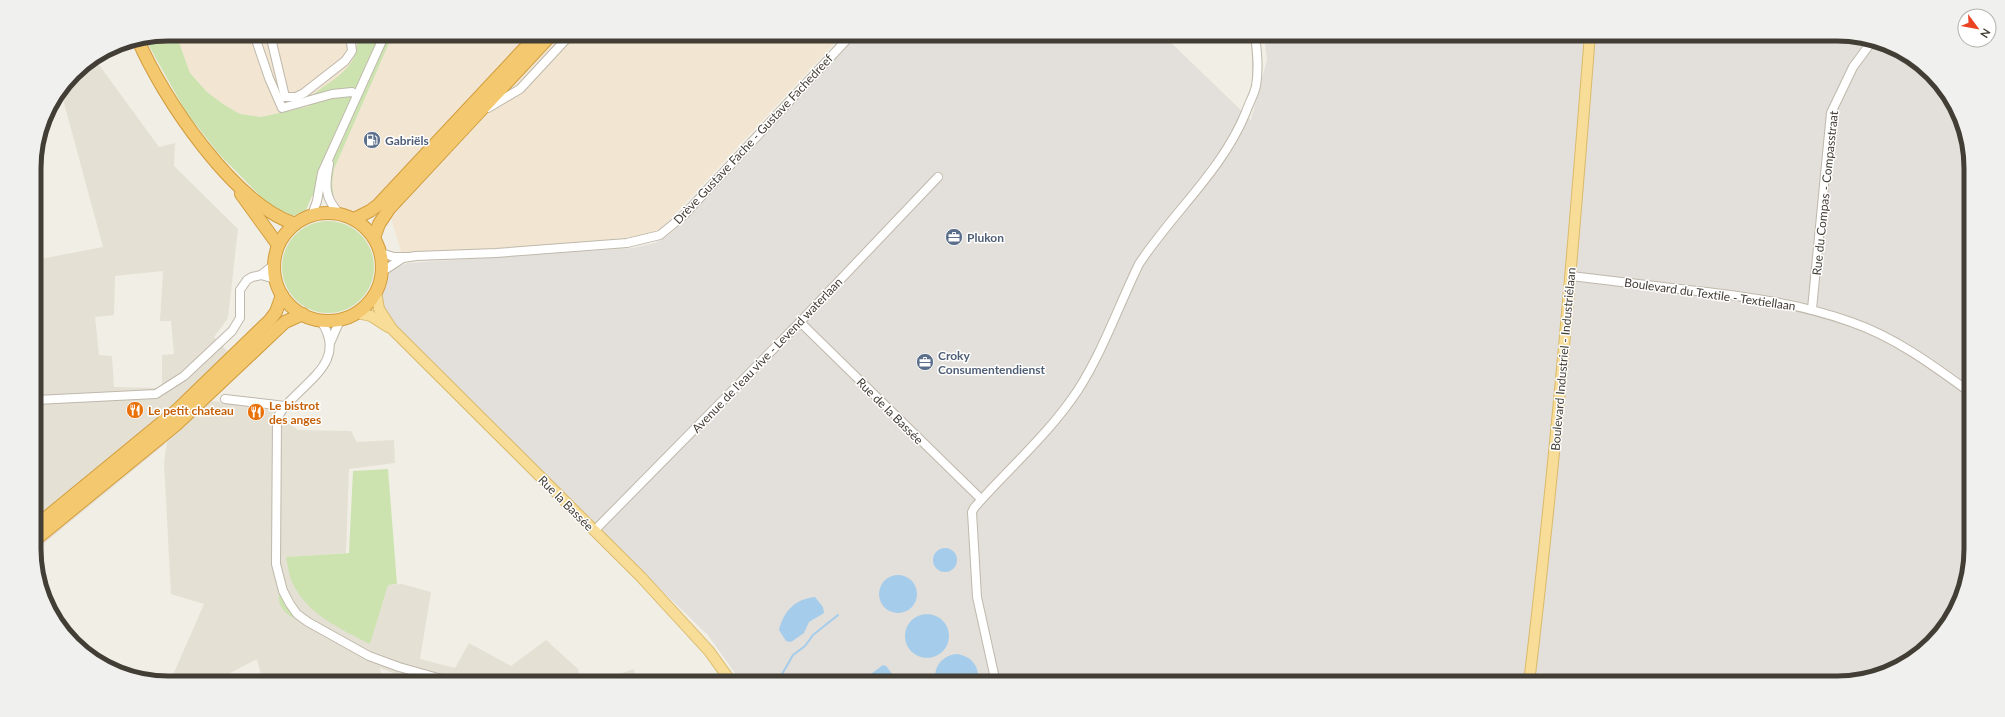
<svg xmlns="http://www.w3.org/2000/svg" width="2005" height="717" font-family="Lato,sans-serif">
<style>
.residential{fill:#e5e0d4;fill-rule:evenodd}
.commercial{fill:#f2e5d1}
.industrial{fill:#e3dfda}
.green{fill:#cce3b0}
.water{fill:#a5cdeb}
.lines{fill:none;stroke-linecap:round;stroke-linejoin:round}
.stream{stroke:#a5cdeb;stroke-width:2}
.minor-casing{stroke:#bfb8ab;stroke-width:10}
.major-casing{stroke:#dbba6a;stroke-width:12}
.highway-casing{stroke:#d29d3e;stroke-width:14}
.minor{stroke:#fff;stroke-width:8}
.major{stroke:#f7dd98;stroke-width:10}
.highway{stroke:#f4c86e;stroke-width:12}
.labels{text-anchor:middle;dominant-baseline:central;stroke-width:3;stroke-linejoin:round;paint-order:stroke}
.street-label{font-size:12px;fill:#433e35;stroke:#fff}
.service-label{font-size:12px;font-weight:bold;fill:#4e5e75;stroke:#fff;text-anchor:start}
.food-label{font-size:12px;font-weight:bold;fill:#c56008;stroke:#fff;text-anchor:start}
.rim{fill:none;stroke:#433e35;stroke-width:5}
</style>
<rect width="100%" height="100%" fill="#f1eee5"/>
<g class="residential">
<path d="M94,58L159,147L175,143L174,166L238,229L228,318L214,337L228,352L163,414L165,444L36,550L35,340L43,338L35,295V260L103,247L61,92L79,67ZM163,271L160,321H171L174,354L162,355V388L114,387L112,356L99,355L95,317L114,315L115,276Z"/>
<path d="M212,401L267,406L298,430L351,431L357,442L394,440L395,463L349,469L346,553L286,557L388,585L402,584L431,592L420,659L455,668L469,643L511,666L546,640L578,669L582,683H404L403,677L380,668L383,683H263L257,659L211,683H177L173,675L204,604L171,594L164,463L167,440Z"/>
<path d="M634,669L637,683H590Z"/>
</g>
<g class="commercial">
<path d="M176,34H357L358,44L356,55L352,63L310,106L261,117L240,114L223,104L207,92L190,73Z"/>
<path d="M393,34H530L373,201L356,211L347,210L338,205L334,197L332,184L334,169Z"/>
<path d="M562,34H843L661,229L635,237L403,258L391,218Z"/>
</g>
<path class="industrial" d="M859,34H1162L1251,120L1267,60L1264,34H1837L1880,41L1938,80L1961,117L1970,150L1971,549L1964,592L1948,624L1919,655L1880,676L1846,683H742L708,635L607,538L387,318L381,300L388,276L392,269L408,263L633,248L655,243L666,237L676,229Z"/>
<g class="green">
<path d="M168,34H176L190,73L207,92L223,104L240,114L261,117L310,106L311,96C334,78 361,68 357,34H393L334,169L332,184L334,197L312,196L306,210L293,216L270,206L219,154L186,112L145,39Z"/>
<circle cx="328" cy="267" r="46"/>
<path d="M35,300H36L43,338L35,340Z"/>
<path d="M388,469L397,584L388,585L370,644C341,629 308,615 293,584C289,576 288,566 286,557L349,553L353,471Z"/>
<path d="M279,593L297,618V619C285,615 277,605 279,593Z"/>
</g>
<g class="water">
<circle cx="945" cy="560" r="12"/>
<circle cx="898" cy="594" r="19"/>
<path d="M815,597L823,607L824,613L809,622L804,633L791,642L786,641L779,630C784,611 795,599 815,597Z"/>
<circle cx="927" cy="636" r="22"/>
<path d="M957,654C972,656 981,668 977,683H936C932,668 942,655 957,654Z"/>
<path d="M883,665L886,666L899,683H859Z"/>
</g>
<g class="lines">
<path class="stream" d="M780,683L781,676L793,655L805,646L813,635L838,615"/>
<defs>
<g id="minor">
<path d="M254,34L269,78L282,108L332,94L352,92L357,95"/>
<path d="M270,34L285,97H296L304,93L345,61L352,51L350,34"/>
<path d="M488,108L520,89L571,34"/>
<path d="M329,164C325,184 324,198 339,213"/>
<path d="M312,215L317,201L322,173L385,34"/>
<path d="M381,253L394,257H406"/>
<path d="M383,271L403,258L416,256L496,253L627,243L660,235L683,216L852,34"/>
<path d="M261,275L274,265"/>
<path d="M1571,276C1613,281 1655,286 1697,291C1750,297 1801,304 1851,322C1895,337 1934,366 1971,393"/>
<path d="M1812,309L1831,113L1853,67L1873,40"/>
<path d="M321,321C345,357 315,375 291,400C285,406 279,412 277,420L276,564L283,591L290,604L297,614L308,622L369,656L399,667L456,683"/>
<path d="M800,322L981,499"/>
<path d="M331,341L340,320"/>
<path d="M225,399L285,406"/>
<path d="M36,400L156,394L184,376L232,331L240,318V290L247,280L252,277L261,275L275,279"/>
<path d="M594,531L800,322L938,177"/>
<path d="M996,683L977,597L972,512L974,508C1009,468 1049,434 1078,390C1103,351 1119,305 1139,264C1173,212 1222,171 1246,112C1249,103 1254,95 1256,86C1259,69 1257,51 1255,34"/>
</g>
<g id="major">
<path d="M376,292L379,309L392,329L641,577L709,651L732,683"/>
<path d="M357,313L371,316L388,327"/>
<path d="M1529,683C1555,467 1573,251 1590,34"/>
</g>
<g id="highway">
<path d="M138,40C163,98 233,203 295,224"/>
<path d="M241,194L278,245"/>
<circle cx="328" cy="267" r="54"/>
<path d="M354,219L370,211L378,205L538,34"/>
<path d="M374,238L379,224L389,209L552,34"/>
<path d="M36,526L176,411L270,320L276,312L282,295"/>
<path d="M36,539L178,423L285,322L303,314"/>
</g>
</defs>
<use href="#minor" class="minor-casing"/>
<use href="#major" class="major-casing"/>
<use href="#highway" class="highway-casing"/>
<use href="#minor" class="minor"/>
<use href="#major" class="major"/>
<use href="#highway" class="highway"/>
</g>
<defs>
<symbol id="fuel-disc" viewBox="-11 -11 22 22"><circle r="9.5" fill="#5c6f8a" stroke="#fff"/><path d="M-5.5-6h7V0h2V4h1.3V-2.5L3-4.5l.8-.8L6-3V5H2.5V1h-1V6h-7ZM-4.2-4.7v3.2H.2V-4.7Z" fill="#fff"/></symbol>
<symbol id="office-disc" viewBox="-11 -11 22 22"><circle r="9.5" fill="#5c6f8a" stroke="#fff"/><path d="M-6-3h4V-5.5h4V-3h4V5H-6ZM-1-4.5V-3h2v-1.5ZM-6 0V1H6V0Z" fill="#fff"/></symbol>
<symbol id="restaurant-disc" viewBox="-11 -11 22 22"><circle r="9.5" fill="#e8710a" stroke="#fff"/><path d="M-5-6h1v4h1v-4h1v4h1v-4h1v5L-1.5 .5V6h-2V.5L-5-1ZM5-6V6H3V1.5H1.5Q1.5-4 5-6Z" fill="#fff"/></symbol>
</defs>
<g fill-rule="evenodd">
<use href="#fuel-disc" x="362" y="130" width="20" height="20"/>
<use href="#office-disc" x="944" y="227" width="20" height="20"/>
<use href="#office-disc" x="915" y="352" width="20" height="20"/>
<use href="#restaurant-disc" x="125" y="400" width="20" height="20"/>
<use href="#restaurant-disc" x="246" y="402" width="20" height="20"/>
</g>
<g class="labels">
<g class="street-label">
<text transform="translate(753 139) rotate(-47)">Drève Gustave Fache - Gustave Fachedreef</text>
<text transform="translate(1825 193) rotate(-84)">Rue du Compas - Compasstraat</text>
<text transform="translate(1710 294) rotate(8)">Boulevard du Textile - Textiellaan</text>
<text transform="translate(767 355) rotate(-46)">Avenue de l'eau vive - Levend waterlaan</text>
<text transform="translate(1563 359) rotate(-85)">Boulevard Industriel - Industriélaan</text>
<text transform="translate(890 411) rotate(45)">Rue de la Bassée</text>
<text transform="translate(566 503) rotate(45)">Rue la Bassée</text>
</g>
<g class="service-label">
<text x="385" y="140">Gabriëls</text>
<text x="967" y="237">Plukon</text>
<text x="938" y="355">Croky<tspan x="938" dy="14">Consumentendienst</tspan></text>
</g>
<g class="food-label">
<text x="269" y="405">Le bistrot<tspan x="269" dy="14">des anges</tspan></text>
<text x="148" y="410">Le petit chateau</text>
</g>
</g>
<path d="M0 0H2005V717H0ZM168 41H1837A127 127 0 0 1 1964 168V549A127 127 0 0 1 1837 676H168A127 127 0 0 1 41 549V168A127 127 0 0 1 168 41Z" fill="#f0f0ef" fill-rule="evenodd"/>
<path class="rim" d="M168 41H1837A127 127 0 0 1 1964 168V549A127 127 0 0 1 1837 676H168A127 127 0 0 1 41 549V168A127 127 0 0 1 168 41Z"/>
<g transform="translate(1977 28) rotate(122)"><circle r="19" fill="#ffffff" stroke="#b4b2ae"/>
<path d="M0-3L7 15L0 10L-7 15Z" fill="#eb4322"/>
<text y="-6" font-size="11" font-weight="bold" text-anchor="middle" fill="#433e35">N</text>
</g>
</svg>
